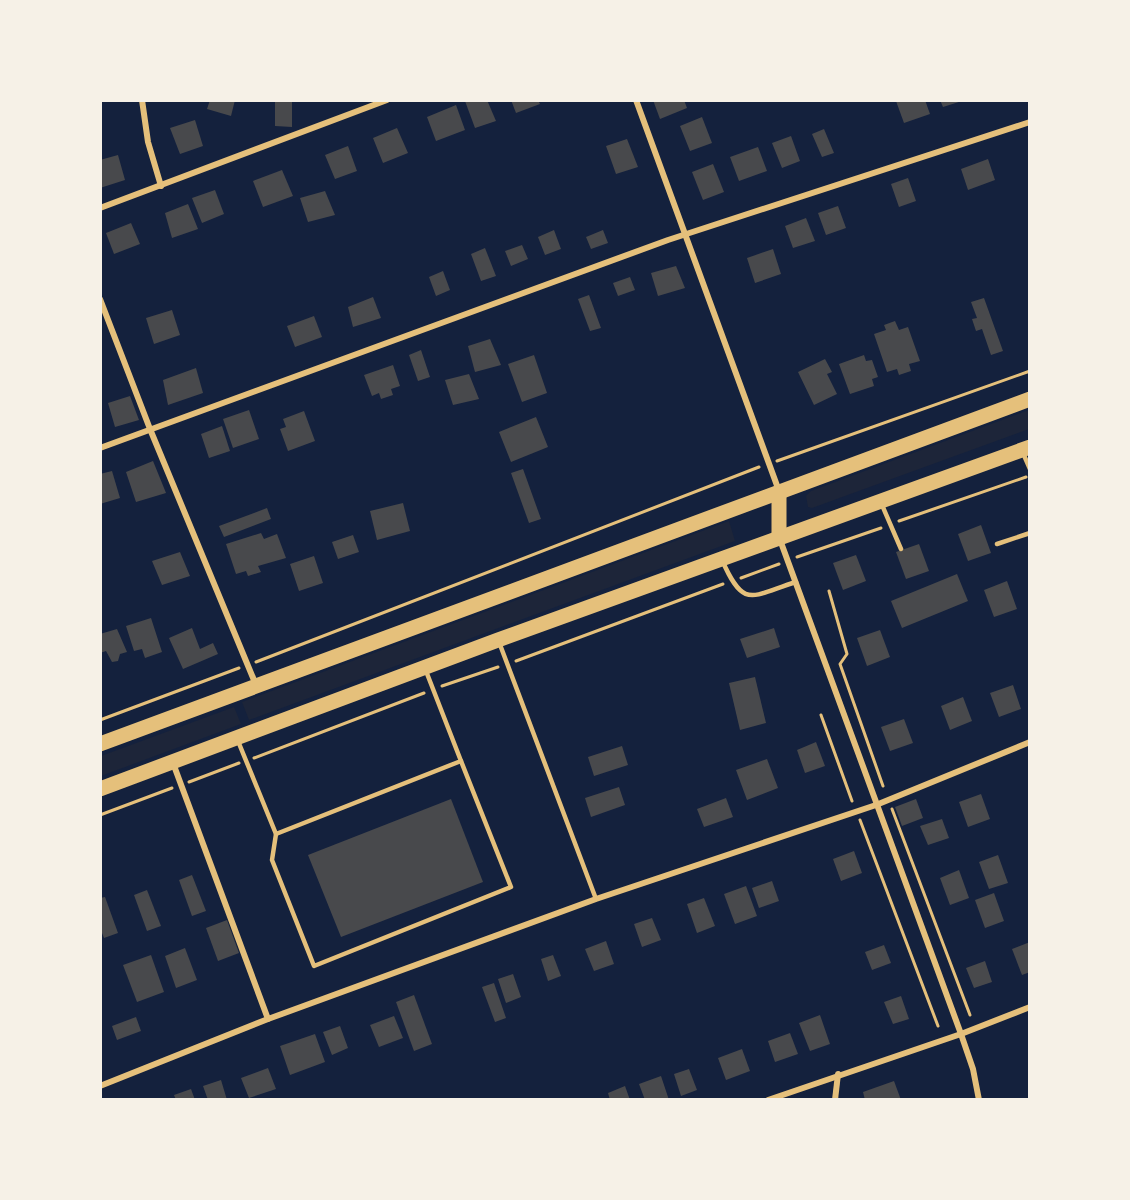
<svg xmlns="http://www.w3.org/2000/svg" width="1130" height="1200" font-family="'Fira Sans Condensed',sans-serif">
<style>
.green{fill:#1d2539}
.building{fill:#48494c}
.lines{fill:none;stroke-linecap:round;stroke-linejoin:round}
.path{stroke:#e5c07b;stroke-width:3}
.service{stroke:#e5c07b;stroke-width:4.5}
.minor{stroke:#e5c07b;stroke-width:6}
.primary{stroke:#e5c07b;stroke-width:15}
</style>
<rect width="100%" height="100%" fill="#14213d"/>
<g class="green">
<path d="M1029,410V429L812,508L808,507L806,496L811,491Z"/>
<path d="M729,521L735,541L249,720L242,702Z"/>
<path d="M234,707L241,724L101,776V756Z"/>
</g>
<g class="building">
<path d="M210,100H235L231,116L207,109Z"/>
<path d="M275,100H292V127L275,126Z"/>
<path d="M487,100L496,121L475,128L465,101Z"/>
<path d="M511,100H538L540,104L516,113Z"/>
<path d="M653,100H684L687,108L660,119Z"/>
<path d="M925,100L930,114L904,123L896,101Z"/>
<path d="M940,100H962V101L943,107Z"/>
<path d="M456,105L465,130L436,141L427,117Z"/>
<path d="M702,117L712,143L690,151L680,126Z"/>
<path d="M195,120L203,146L180,154L170,128Z"/>
<path d="M397,128L408,153L383,163L373,138Z"/>
<path d="M824,129L834,153L822,157L812,134Z"/>
<path d="M791,136L800,161L782,168L772,143Z"/>
<path d="M627,139L638,167L616,174L606,146Z"/>
<path d="M348,146L357,171L335,179L325,155Z"/>
<path d="M758,147L767,171L739,181L730,157Z"/>
<path d="M118,155L125,180L100,188V160Z"/>
<path d="M988,159L995,180L968,190L961,169Z"/>
<path d="M713,164L724,192L703,200L692,172Z"/>
<path d="M282,170L293,196L263,207L253,181Z"/>
<path d="M908,178L916,201L899,207L891,184Z"/>
<path d="M215,190L224,214L202,223L192,198Z"/>
<path d="M325,191L335,215L308,222L300,198Z"/>
<path d="M188,204L198,229L172,238L165,213Z"/>
<path d="M838,206L846,228L826,235L818,213Z"/>
<path d="M806,218L815,241L793,248L785,226Z"/>
<path d="M131,223L140,244L114,254L106,233Z"/>
<path d="M554,230L561,249L545,255L538,237Z"/>
<path d="M603,230L608,243L591,249L586,237Z"/>
<path d="M522,245L528,259L511,266L505,251Z"/>
<path d="M485,248L496,276L481,281L471,254Z"/>
<path d="M773,249L781,274L755,283L747,258Z"/>
<path d="M676,266L685,288L658,296L651,273Z"/>
<path d="M443,271L450,290L436,296L429,277Z"/>
<path d="M630,277L635,290L618,296L613,283Z"/>
<path d="M589,295L601,328L590,331L578,299Z"/>
<path d="M373,297L381,318L353,327L348,307Z"/>
<path d="M984,298L1003,351L991,355L982,329L976,331L972,319L977,318L971,302Z"/>
<path d="M172,310L180,335L154,344L146,318Z"/>
<path d="M314,316L322,337L295,347L287,326Z"/>
<path d="M895,321L899,330L908,327L920,361L909,364L911,371L899,375L897,369L887,372L874,334L886,330L884,325Z"/>
<path d="M490,339L501,365L475,372L468,346Z"/>
<path d="M421,350L430,377L418,381L409,355Z"/>
<path d="M534,355L547,393L522,402L508,364Z"/>
<path d="M864,355L866,361L872,360L878,377L872,379L874,386L850,394L839,364Z"/>
<path d="M825,359L832,372L827,374L837,394L814,405L798,372Z"/>
<path d="M393,365L400,386L391,389L393,395L381,399L379,393L372,396L364,375Z"/>
<path d="M196,368L203,393L168,405L163,380Z"/>
<path d="M469,374L479,399L453,405L445,380Z"/>
<path d="M130,396L139,420L115,427L108,403Z"/>
<path d="M249,410L259,439L233,448L223,419Z"/>
<path d="M304,411L315,441L288,451L280,429L286,427L283,419Z"/>
<path d="M536,417L548,447L511,462L499,432Z"/>
<path d="M222,426L230,451L209,458L201,434Z"/>
<path d="M153,461L166,493L136,502L126,472Z"/>
<path d="M523,469L541,519L529,523L511,473Z"/>
<path d="M112,471L120,498L100,504V474Z"/>
<path d="M403,503L410,531L377,540L370,511Z"/>
<path d="M267,508L271,519L224,537L219,526Z"/>
<path d="M981,525L991,553L968,561L958,534Z"/>
<path d="M261,533L264,539L277,534L286,558L258,566L261,572L248,576L246,571L236,574L226,544Z"/>
<path d="M353,535L359,552L338,559L332,542Z"/>
<path d="M919,544L929,571L906,579L896,552Z"/>
<path d="M180,552L190,576L162,585L152,561Z"/>
<path d="M856,555L866,581L843,590L833,563Z"/>
<path d="M314,556L323,583L299,591L290,564Z"/>
<path d="M957,574L968,601L902,628L891,601Z"/>
<path d="M1007,581L1017,609L994,617L984,590Z"/>
<path d="M151,618L162,652L145,658L142,649L134,651L126,626Z"/>
<path d="M192,628L200,649L213,643L218,654L183,669L169,638Z"/>
<path d="M774,628L780,647L747,658L740,639Z"/>
<path d="M117,629L127,652L120,654L118,661L112,662L106,651L100,653V634Z"/>
<path d="M880,630L890,657L867,666L857,638Z"/>
<path d="M755,677L766,723L740,730L729,683Z"/>
<path d="M1013,685L1021,709L999,717L990,693Z"/>
<path d="M963,697L972,721L950,730L941,706Z"/>
<path d="M904,719L913,743L890,751L881,727Z"/>
<path d="M816,742L825,766L805,773L797,750Z"/>
<path d="M622,746L628,765L594,776L588,757Z"/>
<path d="M767,759L778,788L747,800L736,770Z"/>
<path d="M619,787L625,805L591,817L585,798Z"/>
<path d="M981,794L990,819L968,827L959,802Z"/>
<path d="M726,798L733,817L704,827L697,809Z"/>
<path d="M451,799L483,882L341,937L308,855Z"/>
<path d="M916,799L923,818L902,826L895,807Z"/>
<path d="M942,819L949,838L928,845L920,826Z"/>
<path d="M854,851L862,873L841,881L833,859Z"/>
<path d="M998,855L1008,883L989,889L979,862Z"/>
<path d="M959,870L969,898L950,905L940,878Z"/>
<path d="M192,875L206,911L192,916L179,880Z"/>
<path d="M772,881L779,901L759,908L752,888Z"/>
<path d="M746,886L757,916L735,924L724,894Z"/>
<path d="M147,890L161,926L147,931L134,895Z"/>
<path d="M994,893L1004,921L985,928L975,900Z"/>
<path d="M105,897L118,933L104,938L100,928V898Z"/>
<path d="M704,898L715,926L697,933L687,904Z"/>
<path d="M652,918L661,940L642,947L634,924Z"/>
<path d="M227,920L239,953L218,961L206,928Z"/>
<path d="M606,941L614,964L594,971L585,949Z"/>
<path d="M1030,942V972L1022,975L1012,949Z"/>
<path d="M884,945L891,963L872,970L865,952Z"/>
<path d="M185,948L197,980L176,988L165,956Z"/>
<path d="M151,955L164,992L137,1002L123,965Z"/>
<path d="M553,955L561,976L548,981L541,959Z"/>
<path d="M985,961L992,982L974,988L966,968Z"/>
<path d="M513,974L521,997L506,1003L498,979Z"/>
<path d="M494,983L506,1018L495,1022L482,987Z"/>
<path d="M414,995L432,1044L414,1051L396,1002Z"/>
<path d="M901,996L909,1019L893,1024L884,1002Z"/>
<path d="M820,1015L830,1044L810,1051L799,1023Z"/>
<path d="M394,1016L403,1038L379,1047L370,1025Z"/>
<path d="M136,1017L141,1031L117,1040L112,1026Z"/>
<path d="M340,1026L348,1048L332,1055L323,1032Z"/>
<path d="M790,1033L798,1054L775,1062L768,1041Z"/>
<path d="M315,1034L325,1062L290,1075L280,1046Z"/>
<path d="M742,1049L750,1071L726,1080L718,1058Z"/>
<path d="M268,1068L276,1089L249,1098L241,1078Z"/>
<path d="M689,1069L697,1090L681,1096L674,1074Z"/>
<path d="M661,1076L669,1100H645L639,1084Z"/>
<path d="M221,1080L227,1100H208L203,1086Z"/>
<path d="M894,1081L901,1100H865L863,1092Z"/>
<path d="M625,1086L630,1100H610L608,1093Z"/>
<path d="M191,1089L195,1100H176L174,1095Z"/>
</g>
<g class="lines">
<g class="path">
<path d="M777,461L1030,371"/>
<path d="M899,521L1026,477"/>
<path d="M797,557L881,528"/>
<path d="M741,578L779,564"/>
<path d="M829,591L847,654L840,664L883,786"/>
<path d="M516,661L723,584"/>
<path d="M256,662L759,467"/>
<path d="M442,686L498,667"/>
<path d="M821,715L852,801"/>
<path d="M100,720L239,668"/>
<path d="M254,758L424,693"/>
<path d="M189,782L239,763"/>
<path d="M892,809L970,1015"/>
<path d="M100,815L172,788"/>
<path d="M860,820L938,1026"/>
</g>
<g class="service">
<path d="M1023,453L1030,469"/>
<path d="M882,505L901,549"/>
<path d="M997,544L1030,533"/>
<path d="M722,560C744,610 751,596 796,582"/>
<path d="M499,642L596,899"/>
<path d="M238,741L276,834L461,761L426,671"/>
<path d="M276,834L272,860L314,966L511,887L461,761"/>
</g>
<g class="minor">
<path d="M142,100L148,142L161,186"/>
<path d="M636,100L779,491"/>
<path d="M100,208L387,100"/>
<path d="M100,299L150,429L256,685"/>
<path d="M100,448L668,240L1030,122"/>
<path d="M779,537L961,1034L973,1069L979,1100"/>
<path d="M173,763L268,1019"/>
<path d="M100,1086L268,1019L596,899L876,805L1030,742"/>
<path d="M768,1100L961,1034L1030,1007"/>
<path d="M835,1100L838,1074"/>
</g>
<g class="primary">
<path d="M779,537V492"/>
<path d="M100,744L1030,399"/>
<path d="M100,789L498,640L1030,447"/>
</g>
</g>
<rect width="1130" height="1200" fill="none" stroke="#f6f1e7" stroke-width="204"/>
</svg>
